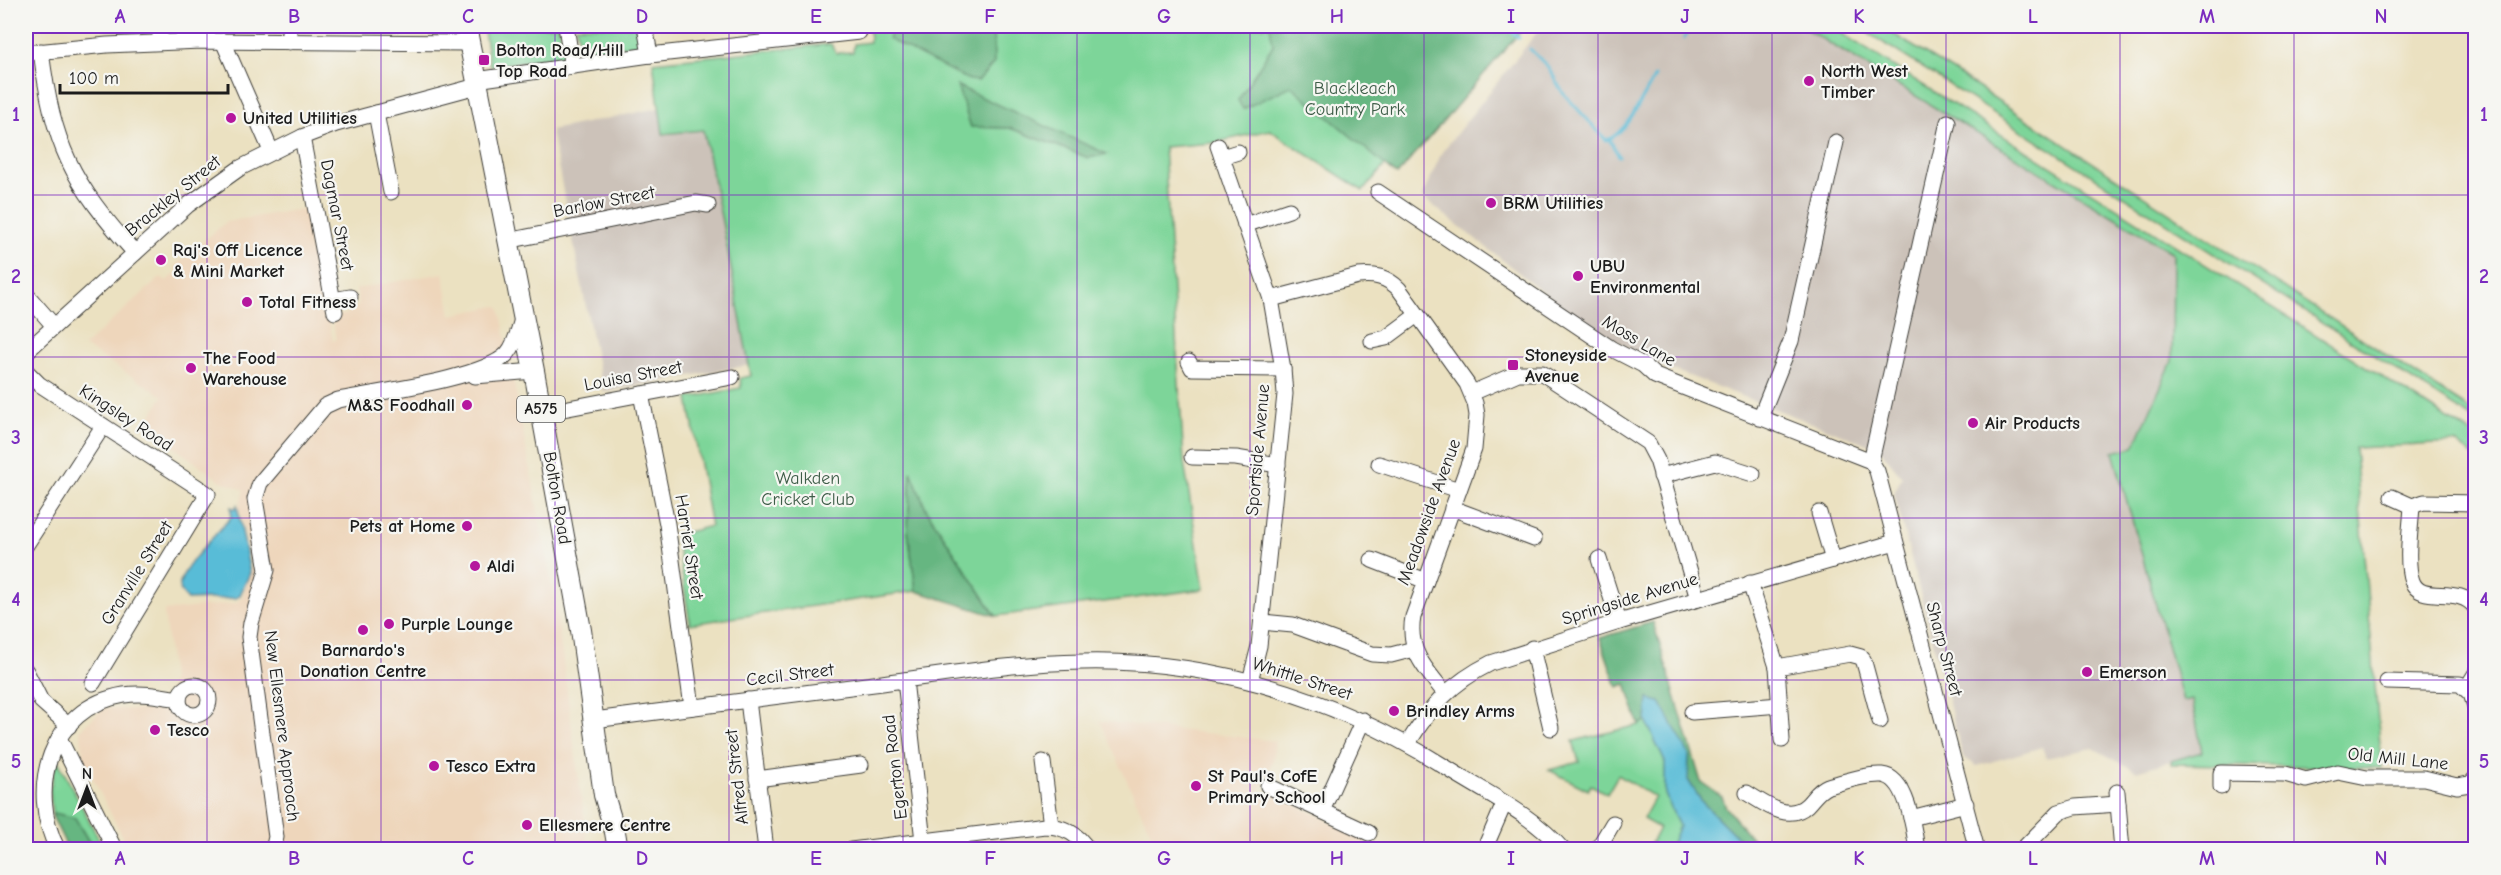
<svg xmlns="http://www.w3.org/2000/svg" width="2501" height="875" font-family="'Comic Neue',sans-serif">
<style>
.built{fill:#eed6bb}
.industrial{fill:#ccc2b9}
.green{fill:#7dd599;stroke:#4c785a;stroke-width:1.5;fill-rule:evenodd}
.forest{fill:#66b681;stroke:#41694e;stroke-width:1.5}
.water{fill:#58bcd7;stroke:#3a6c7a;stroke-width:1.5}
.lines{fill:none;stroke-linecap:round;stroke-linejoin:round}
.stream{stroke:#58bcd7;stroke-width:3}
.minor-casing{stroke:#3b3a35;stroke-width:17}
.major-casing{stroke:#3b3a35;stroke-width:22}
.minor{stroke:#fff;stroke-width:15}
.major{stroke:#fff;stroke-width:20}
.grid{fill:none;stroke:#7b2cbf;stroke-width:1.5;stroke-opacity:0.55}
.poi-dot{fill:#b5179e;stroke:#f6f6f2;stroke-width:2}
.labels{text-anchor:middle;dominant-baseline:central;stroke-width:4.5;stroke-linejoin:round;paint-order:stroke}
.shield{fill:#f6f6f2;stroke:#5d5d5c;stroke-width:1.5}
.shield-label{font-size:16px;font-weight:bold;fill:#1c1c1c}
.poi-label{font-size:18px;font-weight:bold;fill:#1c1c1c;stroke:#f6f6f2;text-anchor:start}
.park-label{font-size:18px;fill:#3e5d48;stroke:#f6f6f2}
.street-label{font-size:18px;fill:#1c1c1c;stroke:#f6f6f2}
.neatline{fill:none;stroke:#7b2cbf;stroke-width:2}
.grid-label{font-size:20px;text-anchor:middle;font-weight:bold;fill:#7b2cbf}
</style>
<rect width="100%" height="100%" fill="#f6f6f2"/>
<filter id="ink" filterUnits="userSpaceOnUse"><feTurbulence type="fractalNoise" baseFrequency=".0167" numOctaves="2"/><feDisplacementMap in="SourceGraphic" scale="12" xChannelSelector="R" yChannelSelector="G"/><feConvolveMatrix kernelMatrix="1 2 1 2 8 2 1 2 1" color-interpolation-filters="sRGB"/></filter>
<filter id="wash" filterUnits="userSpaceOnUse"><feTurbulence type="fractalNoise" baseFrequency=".008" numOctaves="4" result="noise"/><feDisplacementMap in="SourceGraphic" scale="24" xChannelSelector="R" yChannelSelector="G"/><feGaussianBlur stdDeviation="1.35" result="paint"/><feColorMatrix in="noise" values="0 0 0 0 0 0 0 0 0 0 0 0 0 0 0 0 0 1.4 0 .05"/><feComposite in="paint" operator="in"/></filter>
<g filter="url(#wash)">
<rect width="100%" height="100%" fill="#ebe1c1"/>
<g class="built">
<path d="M307,208L333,341L336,340L332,317L348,314L347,308L359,306L356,289L443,273L451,315L497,306L500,308L556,608L588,849H129L85,763L80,730L104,708L164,711L172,678L164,611L236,603L242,597L252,567L239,507L244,490L221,481L145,426L163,396L84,346L161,277L166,281L178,272L175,266L226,222Z"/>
<path d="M1100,721L1275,741L1273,760L1258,795L1278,796L1366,839L1368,845L1375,849H1158Z"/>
</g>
<g class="industrial">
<path d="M1542,26H1801L2173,253L2172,361L2134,447L2113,452L2183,701L2191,699L2202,752L2136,771L2093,748L2046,758L2042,747L1977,766L1963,757L1894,493L1902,477L1880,449L1647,360L1559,304L1422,197L1442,152Z"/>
<path d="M659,108L664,134L703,129L726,241L749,365L603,392L551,130Z"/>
</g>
<g class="green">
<path d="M483,26H559L563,56L490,66Z"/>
<path d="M576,26H639L642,44L580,52Z"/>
<path d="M869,26H1525L1397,175L1385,165L1363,191L1270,130L1213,143L1164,147L1184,462L1204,589L996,616L927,511L911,472L908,530L916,591L690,624L676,535L711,526L688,398L741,388L740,378L751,376L726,241L703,130L663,134L653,62L831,44L836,53L853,52L854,44L870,42ZM958,86L1089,158L1010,128L971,127Z"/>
<path d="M1801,26H1830L2475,436V457L2457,443L2355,448L2382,768L2172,764L2171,761L2202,752L2192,699L2183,701L2113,452L2134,447L2172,361L2173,253Z"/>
<path d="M1857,26H1881L1959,75L2475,413V420Z"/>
<path d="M1646,721L1665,762V794L1679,826L1673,841L1672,849H1648L1659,828L1643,819L1655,797L1618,775L1607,794L1591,785L1588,790L1549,770L1579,762L1573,741L1639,725Z"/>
<path d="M57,759L104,849H93L75,818L52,816L50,789Z"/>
</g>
<g class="forest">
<path d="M893,26H993L994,63L978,81L969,80L888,39Z"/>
<path d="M1270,26H1525L1397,175L1291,86L1243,109L1238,100L1273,45Z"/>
<path d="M957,86L1107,154L1089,158L1010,128L971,127Z"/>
<path d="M911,471L927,511L996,616L916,591L908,530Z"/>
<path d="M1653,622L1701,782L1722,797L1726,807L1760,849H1749L1702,802L1688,780L1689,754L1648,699L1646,721L1639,725L1626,684L1617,687L1600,638Z"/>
<path d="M54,813L75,818L93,849H68L52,816Z"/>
</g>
<g class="water">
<path d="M237,505L250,573L240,595L236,598L187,600C185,596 180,592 180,587C178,570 220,531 231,517V507L235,509Z"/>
<path d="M1648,699L1660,702L1689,754L1688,780L1702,802L1749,849H1672L1673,840L1679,826L1665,794V762L1646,721Z"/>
</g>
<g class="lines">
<g class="stream">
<path d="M1505,26L1519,38"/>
<path d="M1684,38L1692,26"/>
<path d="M1530,49L1548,67L1563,93L1606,140C1626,135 1645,93 1655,76"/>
<path d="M1609,139L1619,156"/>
</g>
</g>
</g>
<g filter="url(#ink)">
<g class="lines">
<defs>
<g id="minor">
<path d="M160,26V42"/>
<path d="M566,26L572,65"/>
<path d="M645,26L650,55"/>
<path d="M223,41L271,151"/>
<path d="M289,42V26"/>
<path d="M41,51C53,145 71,182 135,253"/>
<path d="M26,53L107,45L201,41L469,43"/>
<path d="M476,80L650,55L859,32"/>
<path d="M376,113L391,192"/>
<path d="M302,137L335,312"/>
<path d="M1218,146L1271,299L1283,369L1285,394L1259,646L1250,681"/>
<path d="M1222,157L1238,152"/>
<path d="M1378,192L1612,349L1643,365L1655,376L1871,461"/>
<path d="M1245,225L1289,210"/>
<path d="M507,241L696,203L708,205"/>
<path d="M26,294L54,326"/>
<path d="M1271,299L1358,276C1375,274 1387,277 1399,289L1467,384L1475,403L1477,415L1474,449L1413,617C1407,650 1425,669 1445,693"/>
<path d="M333,300L350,297"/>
<path d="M1372,341L1386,338L1417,315"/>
<path d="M26,352L188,205L240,168L302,137L336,124L477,86"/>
<path d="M1189,362L1192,368L1283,369"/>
<path d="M26,371L39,384L208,494L93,683"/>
<path d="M475,376L534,371"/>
<path d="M1472,393L1518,373H1542L1648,443L1657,460L1698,599"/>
<path d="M641,394L667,524L692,707"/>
<path d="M542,413L732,377"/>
<path d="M1760,418L1791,341L1836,142"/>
<path d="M1192,457L1236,458L1278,465"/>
<path d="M1871,461L1877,471L1977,850"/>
<path d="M1871,461L1948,122"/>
<path d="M1379,464L1459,490"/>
<path d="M1661,476L1715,462L1753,474"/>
<path d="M2392,497L2412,506L2424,502L2476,503"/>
<path d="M2412,506C2411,526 2405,562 2412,581C2421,606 2458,583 2476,608"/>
<path d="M1452,508L1534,539"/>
<path d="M1819,513L1833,560"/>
<path d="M26,545L103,426"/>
<path d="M1599,559L1619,622"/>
<path d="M1372,560L1426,581"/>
<path d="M1750,583L1777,667L1782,740"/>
<path d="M1262,622L1293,625L1372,654L1391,655L1414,649"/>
<path d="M1532,648L1551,728"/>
<path d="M1777,667L1850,654L1861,657L1864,662L1880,721"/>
<path d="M26,671L41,701L69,726"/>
<path d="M905,680L924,850"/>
<path d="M2387,682L2460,684L2471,694L2476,709"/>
<circle cx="194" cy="700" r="15"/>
<path d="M2466,689L2476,673"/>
<path d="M748,700L766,850"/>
<path d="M1692,712L1780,705"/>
<path d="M594,720C687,708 780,696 874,684C943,675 1012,663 1082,662C1217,659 1338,699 1450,770C1488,794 1533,815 1563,850"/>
<path d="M59,738L115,850"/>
<path d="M1408,743C1431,706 1451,683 1491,663L1619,622L1895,542"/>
<path d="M1043,762L1051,826"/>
<path d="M757,779L861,765"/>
<path d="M1268,786L1369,833"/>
<path d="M2221,787V773L2285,774L2306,780L2338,772L2367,778H2424L2457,786L2470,784L2476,778"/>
<path d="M2117,792L2122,850"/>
<path d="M1747,793C1764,803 1788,823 1807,805C1814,798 1818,790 1828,786C1844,782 1865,774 1882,775C1907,777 1914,829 1917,850"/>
<path d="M1322,811L1363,720"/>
<path d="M1911,818L1966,804"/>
<path d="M58,850C26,789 50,707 124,695C143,692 161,696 179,699"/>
<path d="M273,850L276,837L249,637L251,623L267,570L255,499L260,483L325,406L338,400C376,392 483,379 507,354C516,344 519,328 523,316"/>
<path d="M851,850L1045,826C1064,826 1078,834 1088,850"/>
<path d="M1484,850L1504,804"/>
<path d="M1597,850L1613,823"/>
<path d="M2022,850L2059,812L2075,807L2118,804"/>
</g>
<path id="major" d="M466,26L534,371L581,630L604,795L615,832L618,850"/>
</defs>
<use href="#minor" class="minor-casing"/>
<use href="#major" class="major-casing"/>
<use href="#minor" class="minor"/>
<use href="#major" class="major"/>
</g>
</g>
<path class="grid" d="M207,26V850M381,26V850M555,26V850M729,26V850M903,26V850M1077,26V850M1250,26V850M1424,26V850M1598,26V850M1772,26V850M1946,26V850M2120,26V850M2294,26V850M26,195H2476M26,357H2476M26,518H2476M26,680H2476"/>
<g class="poi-dot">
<rect x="478" y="54" width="12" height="12" rx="3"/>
<circle cx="1809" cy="81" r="6"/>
<circle cx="231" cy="118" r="6"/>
<circle cx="1491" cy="203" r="6"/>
<circle cx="161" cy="260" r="6"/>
<circle cx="1578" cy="276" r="6"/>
<circle cx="247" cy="302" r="6"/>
<rect x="1507" y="359" width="12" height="12" rx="3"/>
<circle cx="191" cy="368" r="6"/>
<circle cx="467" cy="405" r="6"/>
<circle cx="1973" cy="423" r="6"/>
<circle cx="467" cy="526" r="6"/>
<circle cx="475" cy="566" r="6"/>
<circle cx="389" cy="624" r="6"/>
<circle cx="363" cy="630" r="6"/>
<circle cx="2087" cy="672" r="6"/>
<circle cx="1394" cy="711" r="6"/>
<circle cx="155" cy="730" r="6"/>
<circle cx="434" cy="766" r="6"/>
<circle cx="1196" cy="786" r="6"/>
<circle cx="527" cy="825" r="6"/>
</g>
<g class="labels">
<rect class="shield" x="517" y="396" width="48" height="26" rx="4.5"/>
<g class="shield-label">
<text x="541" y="409">A575</text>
</g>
<g class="poi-label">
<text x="496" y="50">Bolton Road/Hill<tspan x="496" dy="21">Top Road</tspan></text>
<text x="1821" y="71">North West<tspan x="1821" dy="21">Timber</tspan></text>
<text x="243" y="118">United Utilities</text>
<text x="1503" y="203">BRM Utilities</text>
<text x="173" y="250">Raj's Off Licence<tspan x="173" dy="21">&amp; Mini Market</tspan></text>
<text x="1590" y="266">UBU<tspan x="1590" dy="21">Environmental</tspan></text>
<text x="259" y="302">Total Fitness</text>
<text x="1525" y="355">Stoneyside<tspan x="1525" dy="21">Avenue</tspan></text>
<text x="203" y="358">The Food<tspan x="203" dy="21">Warehouse</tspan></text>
<text x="455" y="405" text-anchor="end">M&amp;S Foodhall</text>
<text x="1985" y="423">Air Products</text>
<text x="455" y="526" text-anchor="end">Pets at Home</text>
<text x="487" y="566">Aldi</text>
<text x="401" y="624">Purple Lounge</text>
<text x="363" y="650" text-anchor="middle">Barnardo's<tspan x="363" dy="21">Donation Centre</tspan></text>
<text x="2099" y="672">Emerson</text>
<text x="1406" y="711">Brindley Arms</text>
<text x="167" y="730">Tesco</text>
<text x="446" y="766">Tesco Extra</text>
<text x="1208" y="776">St Paul's CofE<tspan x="1208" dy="21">Primary School</tspan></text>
<text x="539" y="825">Ellesmere Centre</text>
</g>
<g class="park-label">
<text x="1355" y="88">Blackleach<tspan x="1355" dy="21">Country Park</tspan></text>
<text x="808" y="478">Walkden<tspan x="808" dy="21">Cricket Club</tspan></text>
</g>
<g class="street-label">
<text transform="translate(173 196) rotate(-39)">Brackley Street</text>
<text transform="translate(604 202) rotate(-11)">Barlow Street</text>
<text transform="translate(337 215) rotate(79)">Dagmar Street</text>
<text transform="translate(1639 341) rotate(31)">Moss Lane</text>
<text transform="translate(633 376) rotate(-11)">Louisa Street</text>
<text transform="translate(126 418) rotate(33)">Kingsley Road</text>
<text transform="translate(1258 450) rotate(-85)">Sportside Avenue</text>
<text transform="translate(557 498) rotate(80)">Bolton Road</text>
<text transform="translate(1429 512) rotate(-70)">Meadowside Avenue</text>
<text transform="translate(689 547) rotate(81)">Harriet Street</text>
<text transform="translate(137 573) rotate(-58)">Granville Street</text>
<text transform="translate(1630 599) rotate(-17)">Springside Avenue</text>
<text transform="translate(1944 649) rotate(75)">Sharp Street</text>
<text transform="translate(790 675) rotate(-7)">Cecil Street</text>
<text transform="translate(1302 679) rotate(18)">Whittle Street</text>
<text transform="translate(282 726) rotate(83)">New Ellesmere Approach</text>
<text transform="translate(2398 759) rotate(6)">Old Mill Lane</text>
<text transform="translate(895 767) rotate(-97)">Egerton Road</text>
<text transform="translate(737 777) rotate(-97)">Alfred Street</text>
</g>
</g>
<rect width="2501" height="875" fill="none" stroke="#f6f6f2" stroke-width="66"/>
<g transform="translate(87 788)" stroke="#f6f6f2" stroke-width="4.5" paint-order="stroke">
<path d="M0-4.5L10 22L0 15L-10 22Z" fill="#1c1c1c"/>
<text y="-9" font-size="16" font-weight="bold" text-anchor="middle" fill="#1c1c1c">N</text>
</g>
<path d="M60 84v9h168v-9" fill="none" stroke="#1c1c1c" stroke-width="3"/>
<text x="69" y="84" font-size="18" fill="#1c1c1c" stroke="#f6f6f2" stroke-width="4.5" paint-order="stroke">100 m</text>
<rect x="33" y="33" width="2435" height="809" class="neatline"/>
<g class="grid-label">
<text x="120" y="23">A</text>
<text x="294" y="23">B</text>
<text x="468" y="23">C</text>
<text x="642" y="23">D</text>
<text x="816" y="23">E</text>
<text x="990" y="23">F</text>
<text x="1164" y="23">G</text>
<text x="1337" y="23">H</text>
<text x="1511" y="23">I</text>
<text x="1685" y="23">J</text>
<text x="1859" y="23">K</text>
<text x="2033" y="23">L</text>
<text x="2207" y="23">M</text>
<text x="2381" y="23">N</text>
<text x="16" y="121">1</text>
<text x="2484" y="121">1</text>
<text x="16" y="283">2</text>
<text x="2484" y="283">2</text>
<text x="16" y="444">3</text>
<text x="2484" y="444">3</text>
<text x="16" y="606">4</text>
<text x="2484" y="606">4</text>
<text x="16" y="768">5</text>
<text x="2484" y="768">5</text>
<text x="120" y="865">A</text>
<text x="294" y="865">B</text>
<text x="468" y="865">C</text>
<text x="642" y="865">D</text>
<text x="816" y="865">E</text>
<text x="990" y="865">F</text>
<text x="1164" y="865">G</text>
<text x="1337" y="865">H</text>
<text x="1511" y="865">I</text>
<text x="1685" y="865">J</text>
<text x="1859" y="865">K</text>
<text x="2033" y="865">L</text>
<text x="2207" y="865">M</text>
<text x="2381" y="865">N</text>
</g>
</svg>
